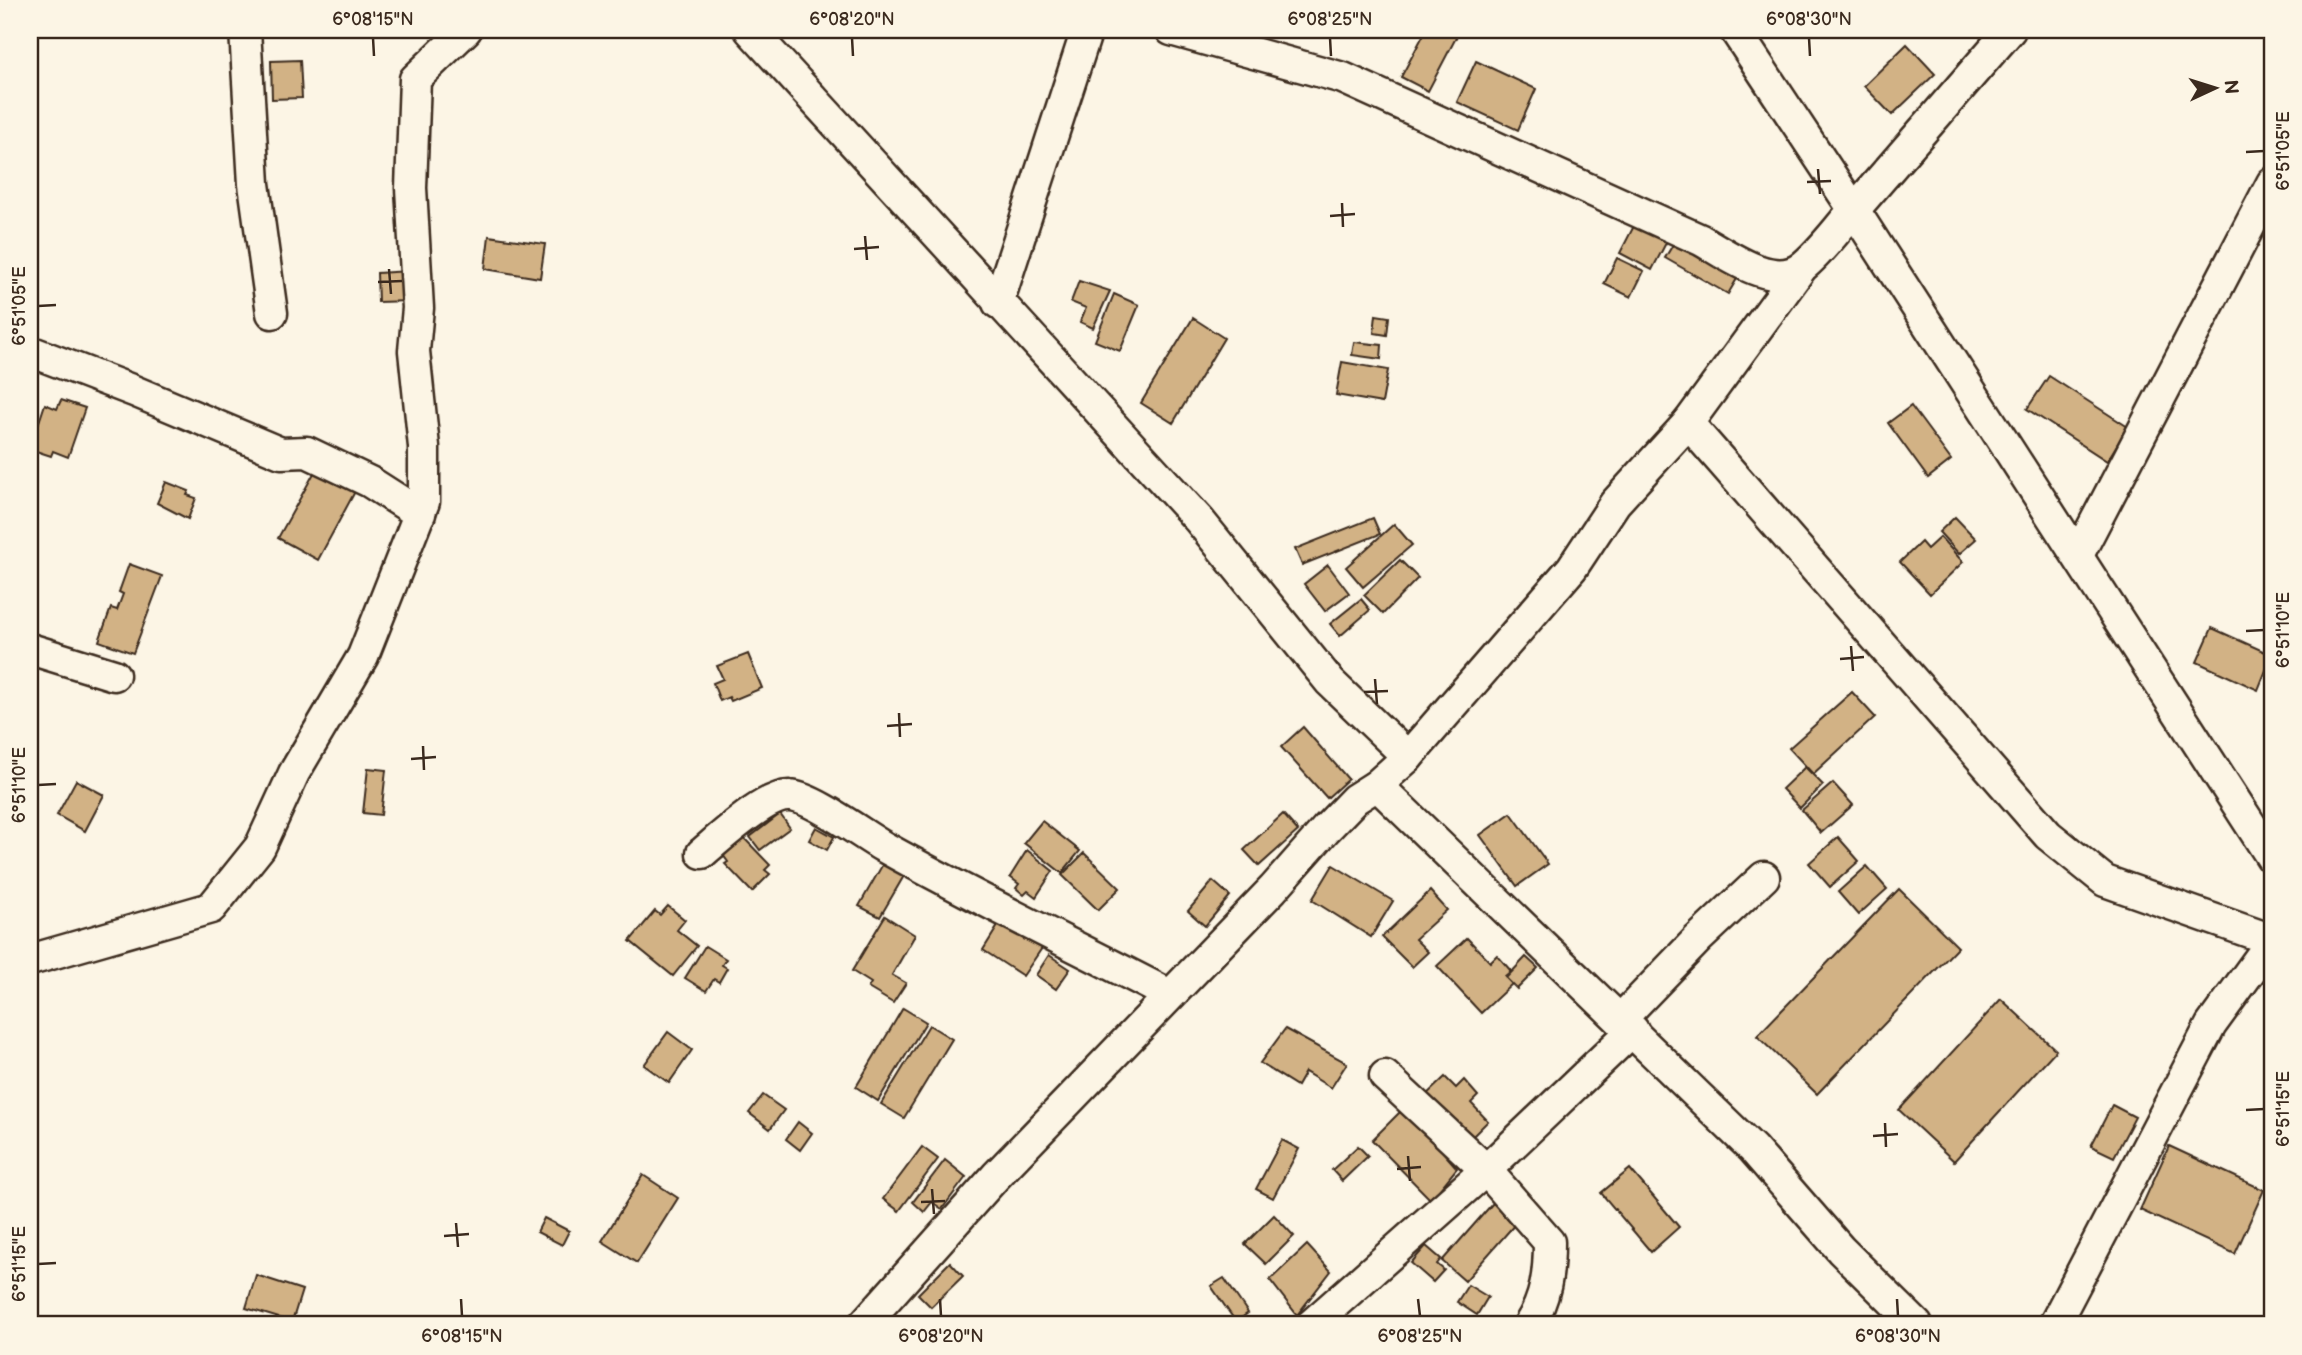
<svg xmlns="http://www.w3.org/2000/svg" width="2302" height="1355" font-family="'Balsamiq Sans',sans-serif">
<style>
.building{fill:#d2b285;stroke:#3b2a1e;stroke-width:2}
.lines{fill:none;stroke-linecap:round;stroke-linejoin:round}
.minor-casing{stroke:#3b2a1e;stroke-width:35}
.minor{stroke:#fcf5e5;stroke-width:30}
.ticks{fill:none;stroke:#3b2a1e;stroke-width:2.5}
.neatline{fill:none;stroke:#3b2a1e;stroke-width:2.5}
.ticks-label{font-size:18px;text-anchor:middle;fill:#3b2a1e}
</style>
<rect width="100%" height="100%" fill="#fcf5e5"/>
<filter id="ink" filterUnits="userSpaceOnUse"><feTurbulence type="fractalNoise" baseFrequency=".0143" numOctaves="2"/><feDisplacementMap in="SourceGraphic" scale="14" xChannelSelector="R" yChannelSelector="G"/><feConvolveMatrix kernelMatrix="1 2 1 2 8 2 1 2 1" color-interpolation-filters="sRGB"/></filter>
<g filter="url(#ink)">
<g class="building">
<path d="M1426,30H1460L1428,91L1401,77Z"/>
<path d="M1907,44L1935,74L1892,115L1864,86Z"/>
<path d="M300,60L302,98L272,99L271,61Z"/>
<path d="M1476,61L1536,89L1518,130L1457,102Z"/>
<path d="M1636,222L1668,239L1652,270L1620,253Z"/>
<path d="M489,236L545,244L540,278L485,269Z"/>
<path d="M1678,236L1741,272L1728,294L1665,258Z"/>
<path d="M1617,258L1644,271L1631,297L1604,284Z"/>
<path d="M409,271L410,301L378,302L377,273Z"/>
<path d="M1079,281L1110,291L1093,328L1080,322L1086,308L1071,302Z"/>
<path d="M1114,294L1139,305L1120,351L1095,341Z"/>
<path d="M1376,315L1389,317L1387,335L1374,333Z"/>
<path d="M1193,318L1224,338L1173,423L1141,403Z"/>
<path d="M1354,342L1382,345L1381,359L1352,355Z"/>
<path d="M1342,362L1388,370L1382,403L1336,395Z"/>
<path d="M2049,376L2128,427L2107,461L2027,409Z"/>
<path d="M61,400L85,408L68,457L53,451L51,456L30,449L45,404L57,409Z"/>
<path d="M1911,406L1951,460L1928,478L1888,423Z"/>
<path d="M319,464L358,486L318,560L278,538Z"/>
<path d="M166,482L189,491L187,495L196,498L188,519L157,503Z"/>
<path d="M1955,517L1976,539L1959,554L1939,532Z"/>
<path d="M1373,518L1380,534L1302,565L1295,549Z"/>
<path d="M1394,524L1412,545L1363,587L1346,567Z"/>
<path d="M1940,537L1963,562L1930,594L1900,562L1921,542L1927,549Z"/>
<path d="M1400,560L1418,578L1383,614L1364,595Z"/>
<path d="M129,564L162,576L133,653L99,641L111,608L117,610L123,594L119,592Z"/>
<path d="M1328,565L1349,593L1325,611L1304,584Z"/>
<path d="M1361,599L1370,610L1340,636L1330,624Z"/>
<path d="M2212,628L2272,655L2258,690L2197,662Z"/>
<path d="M748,654L762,688L731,701L729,697L720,701L713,683L723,679L717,666Z"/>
<path d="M1852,692L1875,717L1813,774L1789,748Z"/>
<path d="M1303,727L1348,779L1327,798L1281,747Z"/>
<path d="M1805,767L1823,785L1800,808L1782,789Z"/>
<path d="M368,768L386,770L381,815L363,813Z"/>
<path d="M76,780L104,795L85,831L57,815Z"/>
<path d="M1833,783L1853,805L1821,833L1802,810Z"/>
<path d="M1511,813L1548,864L1517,886L1480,835Z"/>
<path d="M780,814L790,828L760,850L750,837Z"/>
<path d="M1283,814L1298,831L1259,866L1244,850Z"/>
<path d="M1042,821L1080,851L1062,873L1024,843Z"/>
<path d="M816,827L834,837L827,850L809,840Z"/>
<path d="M743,837L770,865L765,870L770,874L752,892L725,864L728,862L721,852L733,840L736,843Z"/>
<path d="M1838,837L1859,861L1830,887L1809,863Z"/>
<path d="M1027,850L1053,871L1036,897L1028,891L1024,895L1016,888L1019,884L1010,877Z"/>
<path d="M1084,853L1120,888L1098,910L1062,875Z"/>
<path d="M884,862L905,874L880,917L859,906Z"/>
<path d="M1333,865L1393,901L1371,937L1312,900Z"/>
<path d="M1867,866L1887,889L1858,915L1838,892Z"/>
<path d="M1213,881L1230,896L1205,926L1188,911Z"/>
<path d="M1899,889L1958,947L1817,1094L1757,1036Z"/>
<path d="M1430,891L1447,910L1415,939L1428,952L1412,967L1382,937Z"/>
<path d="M668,906L685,920L677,930L697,946L673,976L630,941L655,911L660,915Z"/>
<path d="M885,916L915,935L892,975L906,983L893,1003L868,988L871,983L852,971Z"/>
<path d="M1003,918L1044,945L1023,976L983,950Z"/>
<path d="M1467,938L1490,962L1497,955L1511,971L1505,976L1512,984L1481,1013L1437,966Z"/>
<path d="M705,946L726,959L722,965L727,968L719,982L714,979L706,991L685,978Z"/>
<path d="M1049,955L1070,969L1056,989L1036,975Z"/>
<path d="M1526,957L1538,968L1517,989L1506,978Z"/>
<path d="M2001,999L2056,1050L1954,1161L1899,1110Z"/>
<path d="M903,1008L926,1022L878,1101L856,1087Z"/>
<path d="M929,1025L952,1039L904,1118L881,1104Z"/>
<path d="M1285,1029L1347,1063L1331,1088L1305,1072L1297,1086L1260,1063Z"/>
<path d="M668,1032L692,1050L669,1083L644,1065Z"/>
<path d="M1445,1077L1456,1088L1464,1080L1478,1096L1471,1103L1488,1121L1467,1142L1424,1097Z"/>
<path d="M763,1095L784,1110L770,1129L749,1113Z"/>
<path d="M2112,1105L2135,1117L2114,1157L2091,1146Z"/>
<path d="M1404,1108L1457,1168L1431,1200L1372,1140Z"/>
<path d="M798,1122L812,1133L800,1150L786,1139Z"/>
<path d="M1282,1140L1299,1149L1273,1198L1256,1189Z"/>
<path d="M1358,1146L1368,1156L1342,1181L1332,1170Z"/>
<path d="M2169,1146L2264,1190L2235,1254L2140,1210Z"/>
<path d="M922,1147L938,1159L899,1211L883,1199Z"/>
<path d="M945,1160L966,1177L942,1209L932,1202L924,1212L913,1202Z"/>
<path d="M1630,1169L1679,1227L1651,1252L1601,1193Z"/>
<path d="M643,1175L678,1198L637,1263L602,1241Z"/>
<path d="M1493,1203L1516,1223L1465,1281L1442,1261Z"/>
<path d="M1274,1215L1294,1236L1266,1264L1245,1244Z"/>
<path d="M544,1218L569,1231L562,1245L537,1232Z"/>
<path d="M1307,1245L1331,1271L1297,1315L1270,1280Z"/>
<path d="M1426,1246L1441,1259L1437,1264L1444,1270L1433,1282L1411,1263Z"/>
<path d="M950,1262L963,1276L931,1307L918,1294Z"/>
<path d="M256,1275L302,1290L292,1322L246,1308Z"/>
<path d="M1224,1278L1248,1313L1236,1322L1211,1286Z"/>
<path d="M1468,1285L1488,1297L1477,1315L1457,1302Z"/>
</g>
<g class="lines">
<defs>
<g id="minor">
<path d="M245,30L254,184L272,313"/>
<path d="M750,30L1199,520L1330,682L1408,757"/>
<path d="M1171,30L1343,78L1701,240C1726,254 1774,290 1802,267C1821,252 1837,229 1854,210L1735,30"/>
<path d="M2010,30L1854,210L2272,858"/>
<path d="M998,303L1087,30"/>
<path d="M30,351L134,391L281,453L307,452L370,482L420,514"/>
<path d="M1688,423L2048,835L2105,881L2272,940"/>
<path d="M2078,555L2272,183"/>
<path d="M30,649L114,675"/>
<path d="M1377,785L1753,1149L1841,1250L1917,1325"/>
<path d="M702,853C720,838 767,794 790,796C812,797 863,835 884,847C977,899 1074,945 1168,994"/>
<path d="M30,960L211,908L260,847L294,773L363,656L424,502V447L414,351L418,308L411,188L415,79L466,30"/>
<path d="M1621,1019L1698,939L1764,877"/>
<path d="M1385,1076L1486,1170L1549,1242C1549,1273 1546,1299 1529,1325"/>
<path d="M863,1325L996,1176L1273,889L1326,829L1355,799L1377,785L1408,757L1572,568L1615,503L1688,423L1800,270"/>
<path d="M1311,1325L1486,1170L1633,1030"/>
<path d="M2054,1325L2211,1025L2272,941"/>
</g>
</defs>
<use href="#minor" class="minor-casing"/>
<use href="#minor" class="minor"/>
</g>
</g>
<path class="ticks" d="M373,38L374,56M852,38L853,56M1330,38L1331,56M1809,38L1810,56M2246,152L2264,151M1818,169L1820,194M1807,182L1831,181M1342,203L1343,227M1330,216L1355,214M865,236L867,260M854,249L879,247M389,269L391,294M378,282L402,281M38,306L56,305M2246,631L2264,630M1851,646L1853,671M1840,659L1864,657M1375,679L1377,704M1364,692L1388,691M899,713L900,737M887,726L912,724M423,746L424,770M411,759L436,757M38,785L56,784M2246,1110L2264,1109M1885,1123L1886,1147M1873,1136L1898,1134M1408,1156L1410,1181M1397,1169L1421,1167M932,1189L934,1214M921,1202L945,1201M456,1223L458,1247M444,1236L469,1234M38,1264L56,1263M461,1299L462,1316M940,1299L941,1316M1418,1299L1420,1316M1897,1299L1898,1316"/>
<rect width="2302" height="1355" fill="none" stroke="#fcf5e5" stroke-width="77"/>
<g transform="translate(2215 88) rotate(86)" stroke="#fcf5e5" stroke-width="5" paint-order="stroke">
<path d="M0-5L12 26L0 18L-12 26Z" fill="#3b2a1e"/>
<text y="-10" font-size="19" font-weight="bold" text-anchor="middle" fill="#3b2a1e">N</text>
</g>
<rect x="38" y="38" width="2226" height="1278" class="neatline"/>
<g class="ticks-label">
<text x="373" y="25">6°08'15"N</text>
<text x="852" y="25">6°08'20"N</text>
<text x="1330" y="25">6°08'25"N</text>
<text x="1809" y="25">6°08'30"N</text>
<text transform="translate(2283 151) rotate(-90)" y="6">6°51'05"E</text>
<text transform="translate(19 306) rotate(-90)" y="6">6°51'05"E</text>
<text transform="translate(2283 630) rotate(-90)" y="6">6°51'10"E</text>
<text transform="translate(19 785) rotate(-90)" y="6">6°51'10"E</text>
<text transform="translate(2283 1109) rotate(-90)" y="6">6°51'15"E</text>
<text transform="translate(19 1264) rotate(-90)" y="6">6°51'15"E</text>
<text x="462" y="1342">6°08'15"N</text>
<text x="941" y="1342">6°08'20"N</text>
<text x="1420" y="1342">6°08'25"N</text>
<text x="1898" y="1342">6°08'30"N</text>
</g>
</svg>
